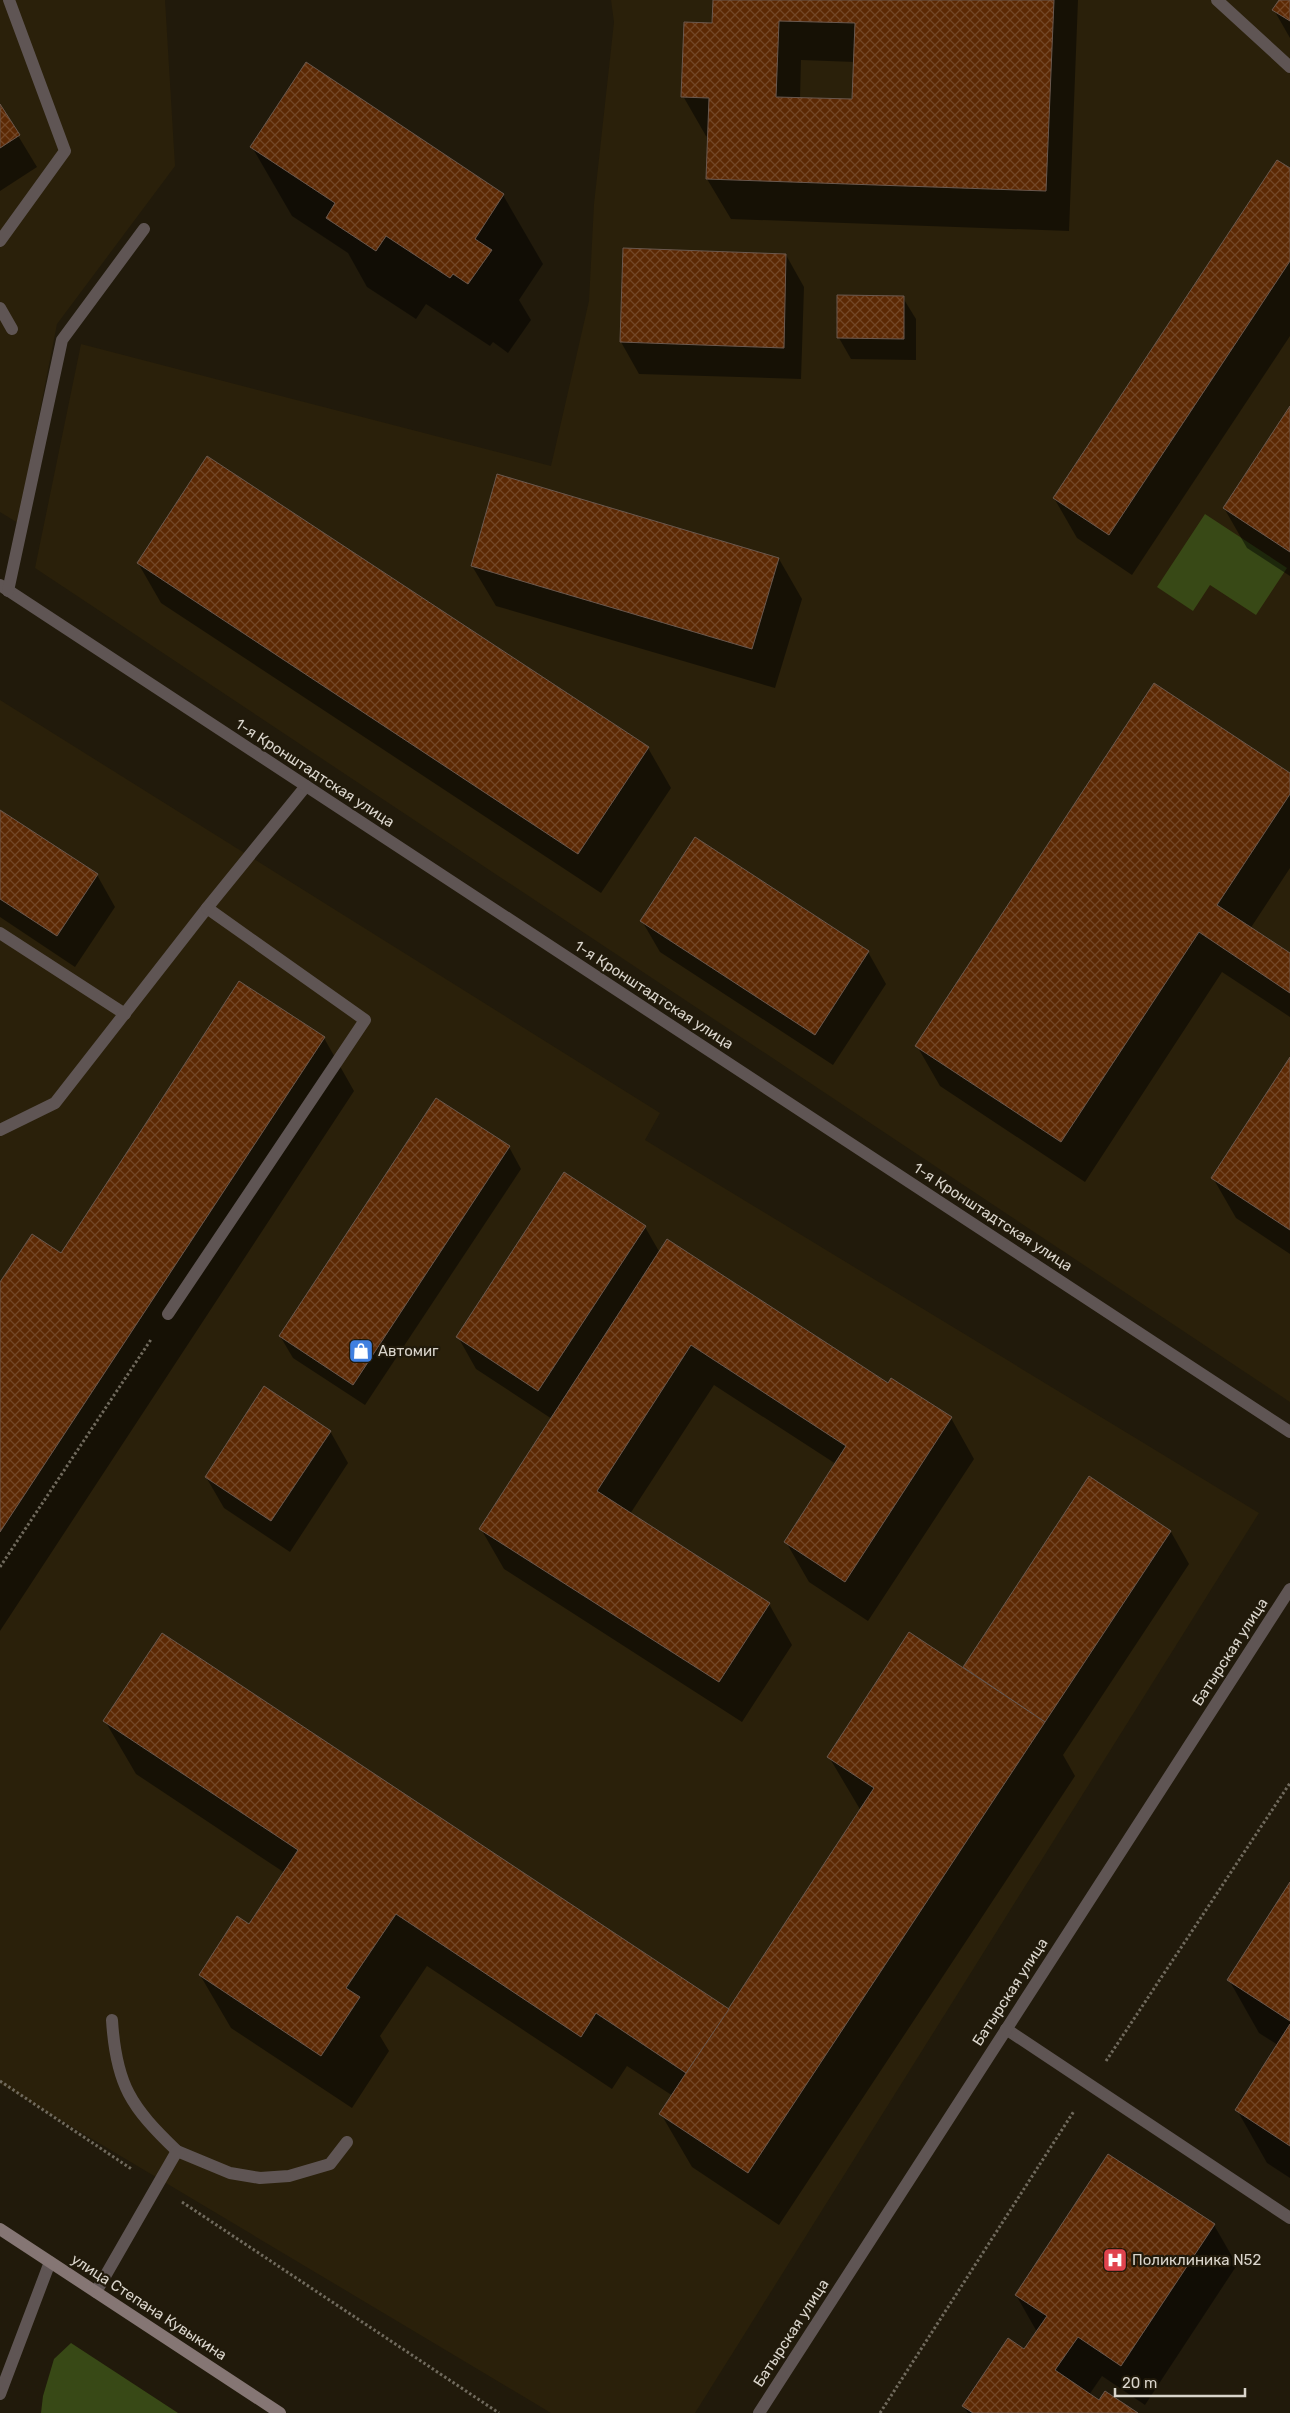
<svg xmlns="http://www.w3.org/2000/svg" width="1290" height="2413" font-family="Rubik,sans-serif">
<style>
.built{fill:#2a200a}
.grass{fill:#384916}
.shadow{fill:#0007;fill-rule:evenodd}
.building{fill:url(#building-cross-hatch);stroke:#6a584e;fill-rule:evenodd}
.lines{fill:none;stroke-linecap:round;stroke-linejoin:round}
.path{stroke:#706a5d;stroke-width:3;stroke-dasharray:2.5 2.5;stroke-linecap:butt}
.service{stroke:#5f5554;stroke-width:12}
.minor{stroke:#5f5554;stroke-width:12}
.tertiary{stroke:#5f5554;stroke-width:12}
.secondary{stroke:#857674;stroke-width:12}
.labels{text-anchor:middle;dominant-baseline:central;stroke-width:4.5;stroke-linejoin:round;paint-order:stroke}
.street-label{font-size:15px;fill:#dad5cc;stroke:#211a0b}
.poi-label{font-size:15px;fill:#dad5cc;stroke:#211a0b;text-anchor:start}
</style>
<defs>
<pattern id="building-cross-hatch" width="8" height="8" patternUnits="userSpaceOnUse" patternTransform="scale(1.25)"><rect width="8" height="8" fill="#5c2904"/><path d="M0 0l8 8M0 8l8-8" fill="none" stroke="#734727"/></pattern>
</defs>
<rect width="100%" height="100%" fill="#211a0b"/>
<g class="built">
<path d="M0,0H165L175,166L57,324L18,523L0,512Z"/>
<path d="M611,0H1290V1402L35,568L81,344L551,466L589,301L594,204L614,22Z"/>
<path d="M0,700L660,1113L645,1140L1259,1513L695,2413H551L0,2084Z"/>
</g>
<g class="grass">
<path d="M1205,514L1287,568L1256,615L1210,585L1193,611L1157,587Z"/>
<path d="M71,2343L178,2413H41L43,2396L54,2359Z"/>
</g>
<g class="shadow">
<path d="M714,0H1078L1069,231L731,219L707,179L709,137L706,136L683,96L713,24ZM801,60L855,62L853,100L800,99Z"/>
<path d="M1280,0H1290V38L1274,10Z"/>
<path d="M0,106L37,167L0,191Z"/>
<path d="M252,147L503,195L543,264L519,300L531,320L508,353L493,342L490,346L426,304L416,319L367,287L348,253L292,216Z"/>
<path d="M1290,170V336L1132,575L1077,538L1054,498Z"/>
<path d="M786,255L804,287L801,379L639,374L621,342Z"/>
<path d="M903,298L916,319V360L851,359L839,338Z"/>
<path d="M1290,408V576L1247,548L1224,508Z"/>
<path d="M779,559L802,599L775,688L496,606L472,566Z"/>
<path d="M138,563L648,748L671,788L601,893L161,603Z"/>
<path d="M1290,774V868L1250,929L1290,955V1017L1222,972L1085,1182L940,1086L917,1046Z"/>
<path d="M0,811L97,875L115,907L75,967L0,917Z"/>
<path d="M695,839L868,952L886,984L833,1065L660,952L642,921Z"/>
<path d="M324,1038L354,1091L0,1631V1284L61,1255Z"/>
<path d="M1290,1060V1254L1236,1218L1213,1178Z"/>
<path d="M509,1147L521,1169L365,1405L293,1358L280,1336Z"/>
<path d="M565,1174L645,1227L660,1253L951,1418L974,1459L868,1621L809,1582L786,1542L836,1464L714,1385L630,1514L769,1604L792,1645L742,1722L504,1569L481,1529L552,1419L476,1369L458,1337Z"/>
<path d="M330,1431L348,1463L290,1552L224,1508L206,1477Z"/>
<path d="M1089,1478L1171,1532L1189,1564L1063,1755L1075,1776L779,2225L692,2167L661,2114L673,2096L627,2066L612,2089L427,1966L380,2036L389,2051L352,2108L231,2028L200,1975L250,1926L285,1873L136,1774L105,1721L729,2010L861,1811L829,1757L967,1672L964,1667Z"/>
<path d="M1290,1885V2178L1267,2163L1237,2110L1278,2045L1259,2033L1229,1980Z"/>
<path d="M1214,2225L1237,2265L1145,2405L1102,2376L1089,2395L1099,2401L1135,2413H968L963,2406L1024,2350L1037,2332L1016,2295Z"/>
</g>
<g class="building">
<path d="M713,0H1054L1046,191L706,179L709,98L681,97L684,22L712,23ZM779,21L855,23L852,99L776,97Z"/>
<path d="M1279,0H1290V21L1272,10Z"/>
<path d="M306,62L504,194L475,239L492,250L468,284L453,274L450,278L386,236L376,251L326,218L335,203L250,147Z"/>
<path d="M0,104L20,135L0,148Z"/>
<path d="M1277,160L1290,168V261L1109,535L1053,498Z"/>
<path d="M623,248L786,254L784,348L620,342Z"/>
<path d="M837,295L904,296V339L837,338Z"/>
<path d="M1290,406V552L1223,508Z"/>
<path d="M207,456L649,747L578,854L137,563Z"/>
<path d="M497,474L779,558L752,649L471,566Z"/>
<path d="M1154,683L1290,773V794L1217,905L1290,953V993L1199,932L1061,1142L915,1046Z"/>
<path d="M0,810L98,874L57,936L0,899Z"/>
<path d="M695,837L869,951L815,1035L640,921Z"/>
<path d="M239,981L325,1037L0,1532V1282L32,1234L61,1253Z"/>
<path d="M1290,1057V1230L1211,1178Z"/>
<path d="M436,1098L510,1146L353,1385L279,1336Z"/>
<path d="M564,1172L646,1226L538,1391L456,1337Z"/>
<path d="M667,1239L888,1383L891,1378L952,1417L845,1582L784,1542L846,1446L691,1345L597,1491L770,1603L719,1682L479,1529Z"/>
<path d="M264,1386L331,1431L271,1521L205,1477Z"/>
<path d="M1089,1476L1171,1531L1045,1722L963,1667Z"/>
<path d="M909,1632L1045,1722L748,2173L659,2114L874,1788L827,1757Z"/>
<path d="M162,1633L729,2009L686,2073L596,2013L581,2037L396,1914L346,1988L360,1997L321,2056L199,1975L237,1916L249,1924L298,1850L103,1721Z"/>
<path d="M1290,1882V2021L1227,1980Z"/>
<path d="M1290,2024V2146L1235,2110Z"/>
<path d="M1108,2154L1215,2224L1121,2366L1078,2337L1055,2370L1099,2400L1105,2391L1138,2413H973L962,2406L1008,2338L1024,2349L1047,2316L1015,2295Z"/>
</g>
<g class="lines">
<g class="path">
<path d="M0,1567L152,1338"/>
<path d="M1106,2061L1290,1783"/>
<path d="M0,2081L133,2170"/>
<path d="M182,2202L499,2413"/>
<path d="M880,2413L1074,2111"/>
</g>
<g class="service">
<path d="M1217,0L1290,67"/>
<path d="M0,241L65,151L9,0"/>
<path d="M0,308L12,329"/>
<path d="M0,933L125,1014"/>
<path d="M0,1130L55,1103L207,908L306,786"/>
<path d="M168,1314L365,1020L207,908"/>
<path d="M112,2020C116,2085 131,2107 177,2151"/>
<path d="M1006,2029L1290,2218"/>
<path d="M96,2292L177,2151L230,2173L260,2178L289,2176L330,2164L347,2142"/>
<path d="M0,2394L50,2262"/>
</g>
<g class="minor">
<path d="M0,585L1290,1432"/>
<path d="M8,591L62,340L144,229"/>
</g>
<path class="tertiary" d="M759,2413L1290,1589"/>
<path class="secondary" d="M0,2229L280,2413"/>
</g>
<defs>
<symbol id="shop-square" viewBox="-11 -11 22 22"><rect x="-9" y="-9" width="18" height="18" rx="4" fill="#3f7fe0" stroke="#211a0b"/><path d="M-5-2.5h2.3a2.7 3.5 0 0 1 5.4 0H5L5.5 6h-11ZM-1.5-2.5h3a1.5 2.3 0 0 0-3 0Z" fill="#fff"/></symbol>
<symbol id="hospital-square" viewBox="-11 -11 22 22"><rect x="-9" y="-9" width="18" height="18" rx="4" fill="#e0444e" stroke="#211a0b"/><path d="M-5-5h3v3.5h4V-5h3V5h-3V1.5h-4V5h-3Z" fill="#fff"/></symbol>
</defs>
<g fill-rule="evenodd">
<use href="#shop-square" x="347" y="1337" width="28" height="28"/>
<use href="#hospital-square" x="1101" y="2246" width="28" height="28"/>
</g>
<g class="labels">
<g class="street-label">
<text transform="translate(315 773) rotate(33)">1-я Кронштадтская улица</text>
<text transform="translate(654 995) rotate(33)">1-я Кронштадтская улица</text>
<text transform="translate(993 1217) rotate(33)">1-я Кронштадтская улица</text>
<text transform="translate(1230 1652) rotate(-57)">Батырская улица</text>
<text transform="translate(1010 1992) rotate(-57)">Батырская улица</text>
<text transform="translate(149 2307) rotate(33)">улица Степана Кувыкина</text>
<text transform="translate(791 2333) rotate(-57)">Батырская улица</text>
</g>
<g class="poi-label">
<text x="378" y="1351">Автомиг</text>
<text x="1132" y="2260">Поликлиника N52</text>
</g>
</g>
<path d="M1115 2388v8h130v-8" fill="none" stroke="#dad5cc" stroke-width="2.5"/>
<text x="1122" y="2388" font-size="15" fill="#dad5cc" stroke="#211a0b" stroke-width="4" paint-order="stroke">20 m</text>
</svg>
